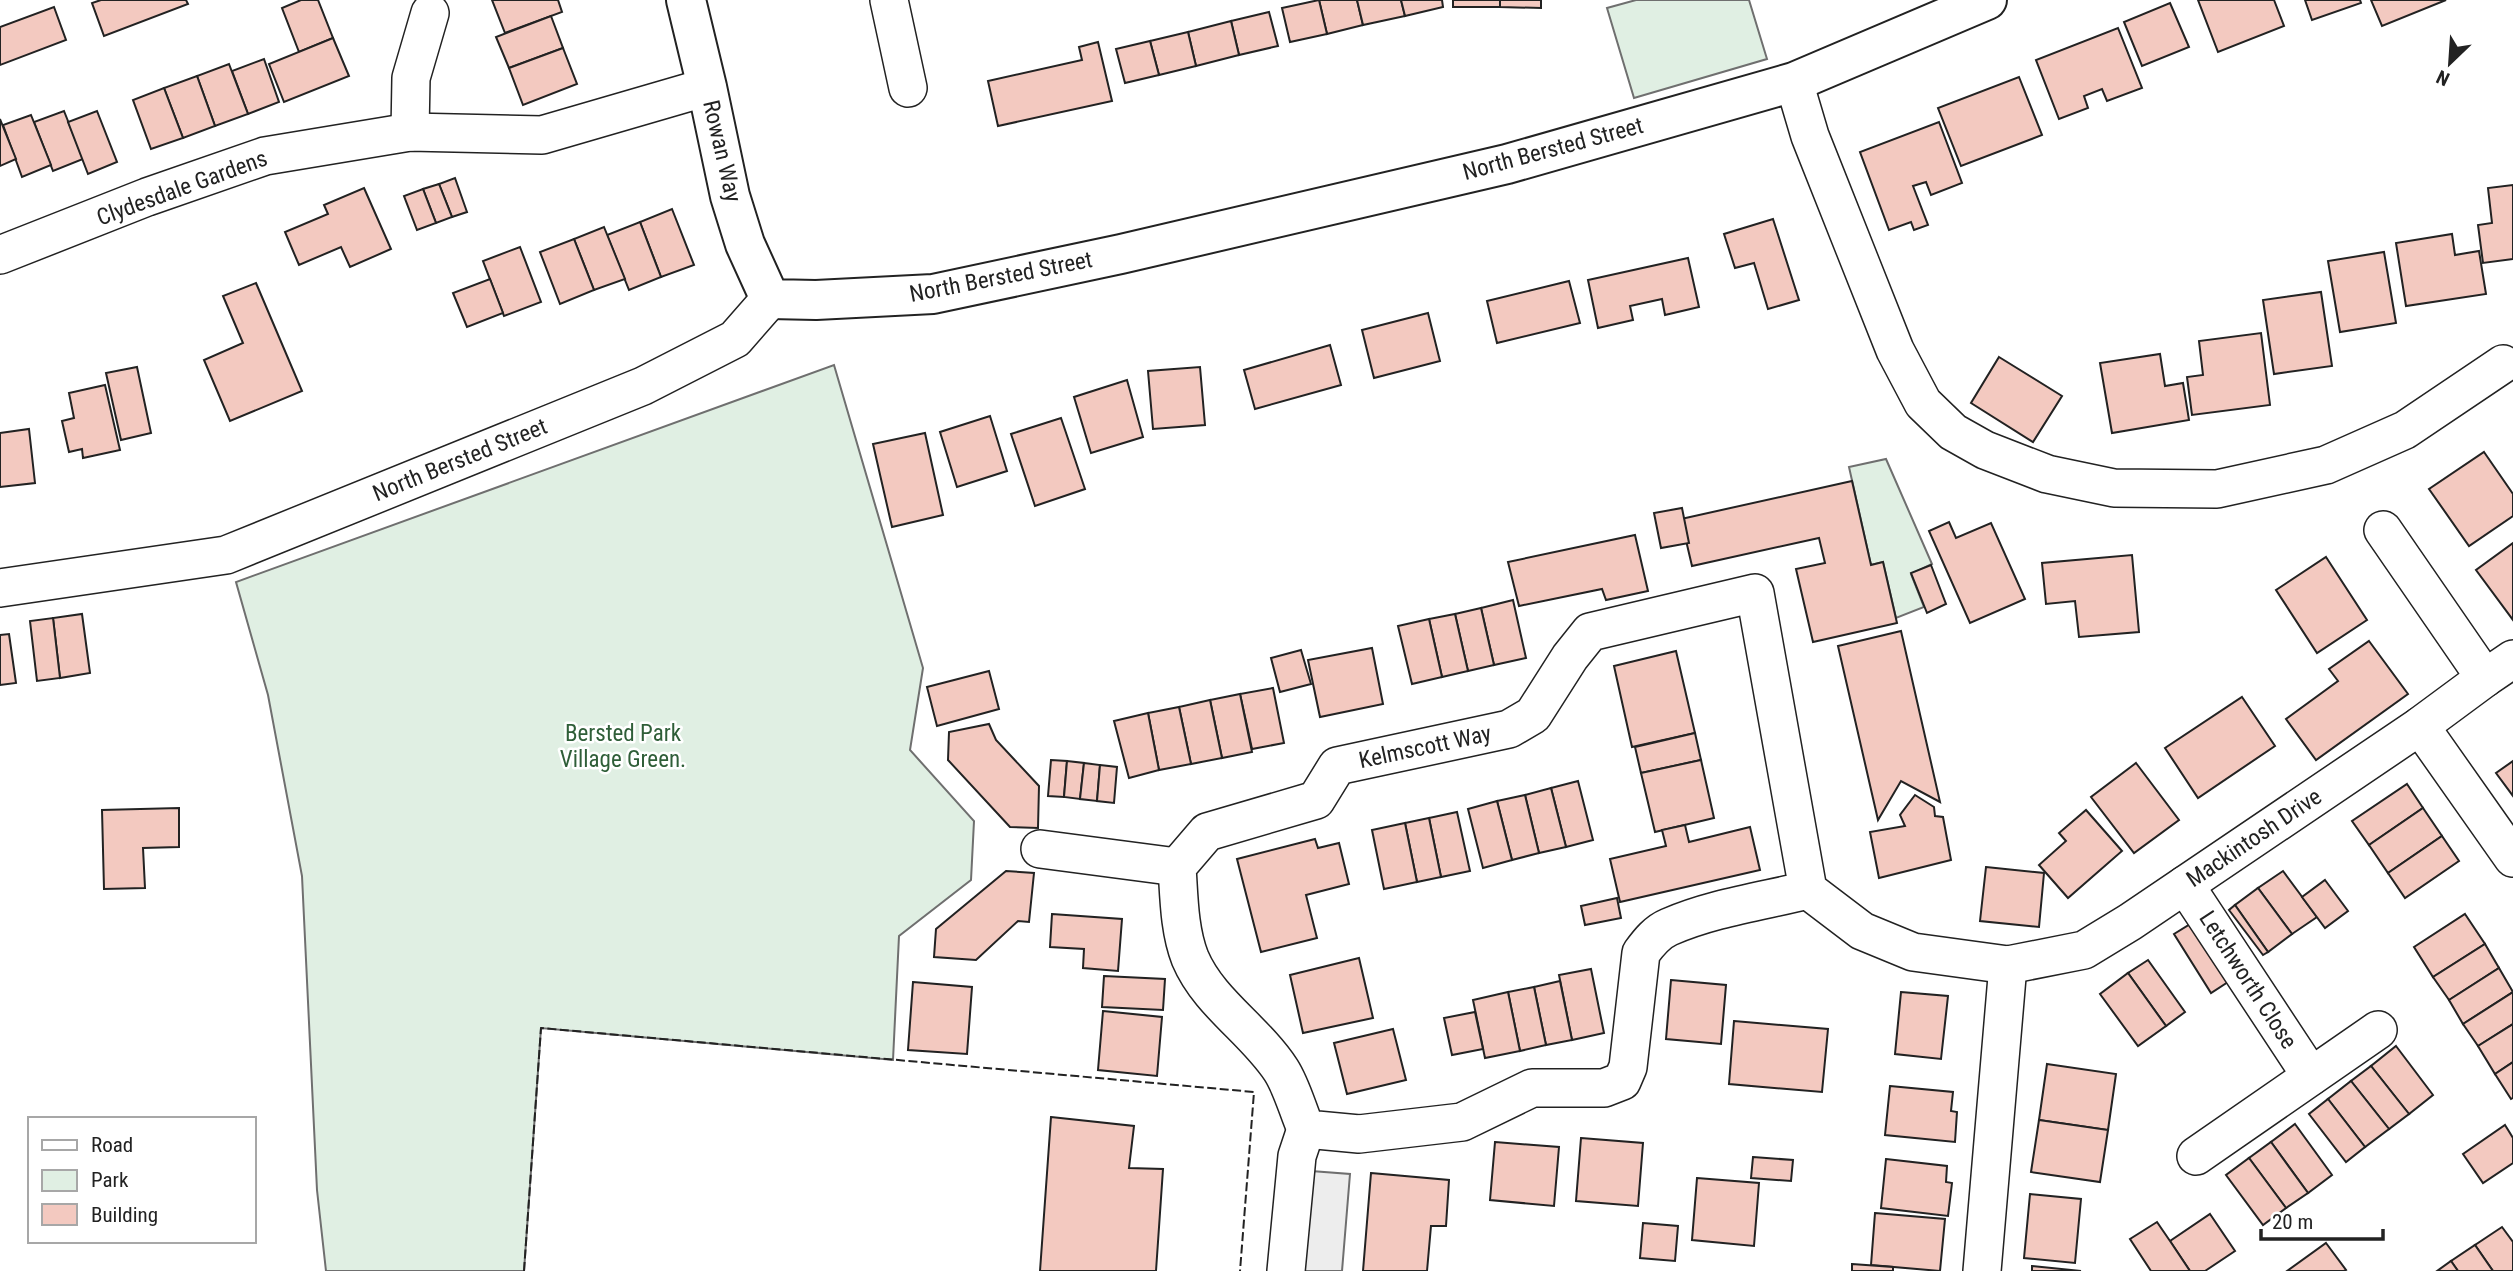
<svg xmlns="http://www.w3.org/2000/svg" width="2513" height="1271" font-family="'Roboto Condensed',sans-serif">
<style>
.green{fill:#e0efe3;stroke:#6f6f6f;stroke-width:2}
.parking{fill:#ededed;stroke:#6f6f6f;stroke-width:2}
.building{fill:#f3c9c0;stroke:#222;stroke-width:2}
.lines{fill:none;stroke-linecap:round;stroke-linejoin:round}
.minor-casing{stroke:#222;stroke-width:40}
.tertiary-casing{stroke:#222;stroke-width:42}
.minor{stroke:#fff;stroke-width:37}
.tertiary{stroke:#fff;stroke-width:38}
.fence{stroke:#222;stroke-width:2;stroke-dasharray:9 3.5;stroke-linecap:butt}
.labels{text-anchor:middle;dominant-baseline:central;stroke-width:5;stroke-linejoin:round;paint-order:stroke}
.street-label{font-size:23px;fill:#222;stroke:#fff}
.park-label{font-size:23px;fill:#2f5e38;stroke:#fff}
</style>
<rect width="100%" height="100%" fill="#fff"/>
<g class="green">
<path d="M1636,0H1749L1767,59L1634,98L1607,8Z"/>
<path d="M834,365L923,668L910,750L974,821L971,880L899,936L893,1060L541,1028L524,1271H326L317,1190L302,876L268,695L236,582Z"/>
<path d="M1886,459L1932,564L1911,574L1924,607L1896,618L1883,562L1871,565L1849,467Z"/>
</g>
<path class="parking" d="M1311,1171L1350,1174L1342,1271H1304Z"/>
<g class="building">
<path d="M101,0H186L188,4L104,36L92,3Z"/>
<path d="M301,0H318L333,38L299,52L282,8Z"/>
<path d="M492,0H558L562,12L505,33Z"/>
<path d="M1319,0H1357L1363,25L1327,34Z"/>
<path d="M1319,0L1327,34L1290,42L1282,8Z"/>
<path d="M1357,0H1401L1405,16L1363,25Z"/>
<path d="M1401,0H1442L1443,7L1405,16Z"/>
<rect x="1453" y="0" width="47" height="7"/>
<path d="M1500,0H1541V8L1500,7Z"/>
<path d="M2198,0H2274L2284,26L2218,52Z"/>
<path d="M2305,0H2360L2361,3L2312,20Z"/>
<path d="M2371,0H2446L2382,26Z"/>
<path d="M2170,3L2189,47L2142,66L2124,22Z"/>
<path d="M54,7L66,40L0,65V27Z"/>
<path d="M1269,12L1278,46L1239,55L1231,21Z"/>
<path d="M551,16L563,48L509,68L496,37Z"/>
<path d="M1231,21L1239,55L1196,66L1188,32Z"/>
<path d="M2118,28L2142,88L2107,101L2102,89L2084,96L2088,108L2059,119L2036,60Z"/>
<path d="M1188,32L1196,66L1159,75L1150,41Z"/>
<path d="M333,38L349,76L284,102L269,64Z"/>
<path d="M1150,41L1159,75L1125,83L1116,49Z"/>
<path d="M1098,42L1112,101L998,126L988,81L1082,60L1079,47Z"/>
<path d="M563,48L577,84L523,105L509,68Z"/>
<path d="M264,59L279,102L248,114L232,71Z"/>
<path d="M229,64L248,114L215,126L197,76Z"/>
<path d="M197,76L215,126L183,138L164,88Z"/>
<path d="M2019,77L2042,135L1961,166L1938,108Z"/>
<path d="M164,88L183,138L151,149L133,100Z"/>
<path d="M64,111L83,159L53,171L34,122Z"/>
<path d="M97,111L117,162L88,174L68,122Z"/>
<path d="M31,115L51,165L22,177L3,125Z"/>
<path d="M0,119L16,159L0,166Z"/>
<path d="M1939,122L1962,183L1931,195L1926,182L1913,186L1928,225L1914,230L1911,222L1889,230L1860,152Z"/>
<path d="M455,178L467,212L452,217L439,184Z"/>
<path d="M439,184L452,217L436,223L423,189Z"/>
<path d="M2513,185V259L2483,263L2478,225L2492,223L2488,188Z"/>
<path d="M364,188L391,249L350,267L341,247L299,265L285,232L328,214L324,205Z"/>
<path d="M423,189L436,223L417,230L404,196Z"/>
<path d="M672,209L694,265L661,277L640,222Z"/>
<path d="M1773,219L1799,300L1768,309L1754,263L1735,268L1724,234Z"/>
<path d="M640,222L661,277L629,290L607,235Z"/>
<path d="M604,227L625,279L594,290L574,239Z"/>
<path d="M2452,234L2455,255L2479,251L2486,294L2406,306L2396,243Z"/>
<path d="M574,239L594,290L560,304L540,252Z"/>
<path d="M520,247L541,302L504,316L483,261Z"/>
<path d="M2384,252L2396,323L2340,332L2328,261Z"/>
<path d="M1688,258L1699,307L1665,315L1662,299L1630,306L1633,320L1598,328L1588,280Z"/>
<path d="M490,279L503,313L467,327L453,293Z"/>
<path d="M1569,281L1580,323L1497,343L1487,301Z"/>
<path d="M256,283L302,391L230,421L204,360L243,343L223,296Z"/>
<path d="M2321,292L2332,366L2274,374L2263,300Z"/>
<path d="M1428,313L1440,361L1374,378L1362,330Z"/>
<path d="M2261,333L2270,405L2192,415L2187,377L2203,375L2199,341Z"/>
<path d="M1330,345L1341,385L1255,409L1244,370Z"/>
<path d="M2160,354L2165,386L2183,383L2189,420L2112,433L2100,363Z"/>
<path d="M1999,357L2062,396L2033,442L1971,403Z"/>
<path d="M137,367L151,433L121,440L106,373Z"/>
<path d="M1200,367L1205,425L1153,429L1148,371Z"/>
<path d="M1127,380L1143,437L1091,453L1074,397Z"/>
<path d="M105,385L120,450L83,458L82,449L69,452L62,421L74,418L69,393Z"/>
<path d="M990,416L1007,471L957,487L940,432Z"/>
<path d="M1061,418L1085,489L1035,506L1011,434Z"/>
<path d="M29,429L35,483L0,487V433Z"/>
<path d="M925,433L943,515L892,527L873,444Z"/>
<path d="M2484,452L2513,494V516L2469,546L2429,489Z"/>
<path d="M1852,481L1871,565L1883,562L1897,623L1813,642L1796,569L1825,563L1819,538L1692,566L1681,519Z"/>
<path d="M1682,508L1689,543L1661,548L1654,513Z"/>
<path d="M1949,522L1956,538L1991,523L2025,599L1970,623L1929,531Z"/>
<path d="M1635,535L1648,591L1606,600L1602,589L1519,606L1508,562Z"/>
<path d="M2513,543V620L2476,570Z"/>
<path d="M2132,555L2139,632L2079,637L2075,601L2046,604L2042,563Z"/>
<path d="M2326,557L2367,620L2317,653L2276,590Z"/>
<path d="M1931,565L1946,604L1927,613L1911,573Z"/>
<path d="M1513,600L1526,658L1494,665L1481,608Z"/>
<path d="M1481,608L1494,665L1468,671L1455,614Z"/>
<path d="M82,614L90,673L60,678L53,618Z"/>
<path d="M1455,614L1468,671L1442,677L1429,619Z"/>
<path d="M53,618L60,678L37,681L30,621Z"/>
<path d="M1429,619L1442,677L1412,684L1398,626Z"/>
<path d="M1901,631L1940,802L1901,781L1878,820L1838,646Z"/>
<path d="M9,634L16,683L0,685V635Z"/>
<path d="M2369,641L2408,694L2316,760L2286,719L2338,681L2329,669Z"/>
<path d="M1372,648L1383,704L1320,717L1308,660Z"/>
<path d="M1301,650L1311,684L1280,692L1271,658Z"/>
<path d="M1676,651L1695,733L1632,747L1614,666Z"/>
<path d="M989,671L999,709L937,726L927,687Z"/>
<path d="M1273,688L1284,743L1252,749L1240,694Z"/>
<path d="M1240,694L1252,752L1222,758L1210,700Z"/>
<path d="M2242,697L2275,746L2198,798L2165,748Z"/>
<path d="M1210,700L1222,758L1191,764L1179,707Z"/>
<path d="M1179,707L1191,764L1159,770L1148,713Z"/>
<path d="M1148,713L1159,770L1129,778L1114,721Z"/>
<path d="M989,724L996,740L1039,786L1038,828L1010,827L948,760L949,732Z"/>
<path d="M1695,733L1701,760L1641,773L1635,747Z"/>
<path d="M1051,760L1067,761L1064,797L1048,796Z"/>
<path d="M1701,760L1714,818L1655,832L1641,773Z"/>
<path d="M1067,761L1084,763L1080,799L1064,797Z"/>
<path d="M2513,761V796L2496,773Z"/>
<path d="M1084,763L1100,765L1097,801L1080,799Z"/>
<path d="M2136,763L2179,820L2134,853L2091,797Z"/>
<path d="M1100,765L1117,767L1114,803L1097,801Z"/>
<path d="M1578,781L1593,840L1566,847L1551,788Z"/>
<path d="M2407,784L2423,808L2369,845L2352,821Z"/>
<path d="M1551,788L1566,847L1539,853L1525,795Z"/>
<path d="M1525,795L1539,853L1512,860L1497,801Z"/>
<path d="M1915,795L1934,807L1935,816L1943,817L1951,860L1879,878L1870,832L1905,826L1900,815Z"/>
<path d="M1497,801L1512,860L1483,868L1468,809Z"/>
<path d="M179,808V847L143,848L145,888L104,889L102,810Z"/>
<path d="M2423,808L2442,836L2388,873L2369,845Z"/>
<path d="M2086,810L2122,851L2068,898L2039,865L2066,841L2059,833Z"/>
<path d="M1457,812L1470,871L1441,877L1429,818Z"/>
<path d="M1429,818L1441,877L1417,882L1405,823Z"/>
<path d="M1405,823L1417,882L1384,889L1372,830Z"/>
<path d="M1685,825L1689,842L1750,827L1760,870L1620,902L1610,859L1666,846L1662,830Z"/>
<path d="M2442,836L2459,861L2405,898L2388,873Z"/>
<path d="M1315,839L1318,848L1339,843L1349,884L1306,895L1317,938L1261,952L1237,859Z"/>
<path d="M1986,867L2044,873L2039,927L1980,921Z"/>
<path d="M1006,871L1034,873L1029,922L1018,921L976,960L934,957L936,929Z"/>
<path d="M2283,871L2317,917L2292,934L2258,888Z"/>
<path d="M2325,880L2348,911L2325,928L2302,897Z"/>
<path d="M2258,888L2292,934L2268,952L2235,905Z"/>
<path d="M1617,898L1621,918L1585,925L1581,906Z"/>
<path d="M2235,905L2268,952L2263,955L2229,910Z"/>
<path d="M1052,914L1122,919L1118,971L1083,968L1084,949L1050,947Z"/>
<path d="M2465,914L2485,944L2433,977L2414,947Z"/>
<path d="M2192,923L2228,982L2211,993L2174,934Z"/>
<path d="M2485,944L2499,968L2449,1000L2433,977Z"/>
<path d="M1359,958L1373,1018L1303,1033L1290,975Z"/>
<path d="M2148,960L2185,1012L2166,1026L2128,973Z"/>
<path d="M2499,968L2513,992L2463,1024L2449,1000Z"/>
<path d="M1591,969L1604,1033L1572,1040L1559,975Z"/>
<path d="M2128,973L2166,1026L2138,1046L2100,994Z"/>
<path d="M1104,976L1165,979L1163,1010L1102,1007Z"/>
<path d="M1671,980L1726,985L1721,1044L1666,1039Z"/>
<path d="M1560,981L1572,1040L1546,1045L1534,987Z"/>
<path d="M913,982L972,987L967,1054L908,1050Z"/>
<path d="M1534,987L1546,1045L1520,1051L1508,992Z"/>
<path d="M1508,992L1520,1051L1485,1058L1473,1000Z"/>
<path d="M1901,992L1948,996L1941,1059L1895,1054Z"/>
<path d="M2513,992V1024L2478,1046L2463,1024Z"/>
<path d="M1103,1011L1162,1017L1157,1076L1098,1070Z"/>
<path d="M1475,1012L1483,1049L1452,1055L1444,1018Z"/>
<path d="M1734,1021L1828,1029L1822,1092L1729,1084Z"/>
<path d="M2513,1024V1062L2495,1074L2478,1046Z"/>
<path d="M1393,1029L1406,1080L1347,1094L1334,1043Z"/>
<path d="M2396,1046L2433,1095L2409,1114L2371,1066Z"/>
<path d="M2513,1062V1098L2511,1099L2495,1074Z"/>
<path d="M2047,1064L2116,1074L2108,1130L2039,1120Z"/>
<path d="M2371,1066L2409,1114L2389,1129L2351,1081Z"/>
<path d="M2351,1081L2389,1129L2365,1147L2328,1099Z"/>
<path d="M1890,1086L1953,1092L1951,1111L1957,1112L1955,1142L1885,1135Z"/>
<path d="M2328,1099L2365,1147L2346,1162L2309,1114Z"/>
<path d="M1051,1117L1134,1126L1129,1168L1163,1169L1156,1271H1040Z"/>
<path d="M2039,1120L2108,1130L2100,1182L2031,1172Z"/>
<path d="M2295,1124L2332,1175L2308,1193L2271,1142Z"/>
<path d="M2505,1125L2513,1138V1163L2483,1183L2463,1154Z"/>
<path d="M1581,1138L1643,1143L1638,1206L1576,1201Z"/>
<path d="M1495,1142L1559,1147L1554,1206L1490,1200Z"/>
<path d="M2271,1142L2308,1193L2286,1208L2249,1158Z"/>
<path d="M1753,1157L1793,1160L1791,1181L1751,1178Z"/>
<path d="M2249,1158L2286,1208L2263,1225L2226,1175Z"/>
<path d="M1886,1159L1947,1166L1946,1182L1952,1183L1948,1216L1881,1208Z"/>
<path d="M1371,1173L1449,1180L1446,1226H1431L1427,1271H1363Z"/>
<path d="M1697,1178L1759,1183L1754,1246L1692,1240Z"/>
<path d="M2030,1194L2081,1199L2075,1263L2024,1258Z"/>
<path d="M1875,1213L1945,1219L1940,1271L1871,1265Z"/>
<path d="M2210,1214L2235,1251L2205,1271H2190L2170,1241Z"/>
<path d="M2157,1222L2170,1241L2190,1271H2151L2130,1239Z"/>
<path d="M1643,1223L1678,1226L1675,1261L1640,1258Z"/>
<path d="M2502,1227L2513,1242V1271H2493L2475,1245Z"/>
<path d="M2326,1243L2346,1270L2344,1271H2287Z"/>
<path d="M2475,1245L2493,1271H2458L2451,1261Z"/>
<path d="M2451,1261L2458,1271H2437Z"/>
<path d="M1852,1264L1893,1267V1271H1852Z"/>
<path d="M2032,1266L2081,1271H2032Z"/>
</g>
<g class="lines">
<defs>
<g id="minor">
<path d="M889,0L908,88"/>
<path d="M1794,82L1810,136L1895,350L1923,403L1953,432L1985,450L2047,474L2114,488L2217,489L2326,465L2405,430L2503,364"/>
<path d="M410,132L411,78L430,13"/>
<path d="M0,255L147,197L265,156L410,132L542,135L707,87"/>
<path d="M2383,530L2485,678L2513,659"/>
<path d="M0,588L226,555L643,386L735,339L770,299"/>
<path d="M2420,726L2513,858"/>
<path d="M1040,849L1177,867"/>
<path d="M2185,885L2311,1076"/>
<path d="M1808,890C1763,901 1712,908 1669,927C1657,932 1649,942 1641,953L1628,1067L1622,1081L1604,1088H1532L1462,1122L1359,1134L1306,1129C1298,1111 1292,1087 1281,1070C1254,1029 1209,1003 1190,958C1179,930 1179,896 1177,867L1207,832L1316,800L1337,766L1509,729L1533,715L1570,657L1590,632L1755,593L1808,890L1862,931L1913,952L2008,965L2084,950L2130,922L2420,726L2485,678"/>
<path d="M2196,1156L2378,1030"/>
<path d="M1286,1271L1297,1156L1306,1129"/>
<path d="M1982,1271L2008,965"/>
</g>
<path id="tertiary" d="M686,0L707,87L730,196L745,244L770,299L816,300L933,294L1121,254L1507,164L1794,82L1987,0"/>
</defs>
<use href="#minor" class="minor-casing"/>
<use href="#tertiary" class="tertiary-casing"/>
<use href="#minor" class="minor"/>
<use href="#tertiary" class="tertiary"/>
<path class="fence" d="M524,1271L541,1028L1254,1092L1240,1271"/>
</g>
<g class="labels">
<g class="street-label">
<text transform="translate(1553 149) rotate(-15)">North Bersted Street</text>
<text transform="translate(722 151) rotate(77)">Rowan Way</text>
<text transform="translate(182 188) rotate(-20)">Clydesdale Gardens</text>
<text transform="translate(1001 277) rotate(-11)">North Bersted Street</text>
<text transform="translate(460 460) rotate(-22)">North Bersted Street</text>
<text transform="translate(1425 747) rotate(-12)">Kelmscott Way</text>
<text transform="translate(2254 838) rotate(-34)">Mackintosh Drive</text>
<text transform="translate(2248 980) rotate(57)">Letchworth Close</text>
</g>
<g class="park-label">
<text x="623" y="733">Bersted Park<tspan x="623" dy="26">Village Green.</tspan></text>
</g>
</g>
<rect x="28" y="1117" width="228" height="126" fill="#ffffff" stroke="#a7a7a7" stroke-width="2"/>
<rect x="42" y="1140" width="35" height="10" fill="#ffffff" stroke="#a7a7a7" stroke-width="2"/>
<text x="91" y="1152" font-size="21" fill="#222222">Road</text>
<rect x="42" y="1170" width="35" height="21" fill="#e0efe3" stroke="#a7a7a7" stroke-width="2"/>
<text x="91" y="1187" font-size="21" fill="#222222">Park</text>
<rect x="42" y="1204" width="35" height="21" fill="#f3c9c0" stroke="#a7a7a7" stroke-width="2"/>
<text x="91" y="1222" font-size="21" fill="#222222">Building</text>
<g transform="translate(2450 63) rotate(205)" stroke="#ffffff" stroke-width="5" paint-order="stroke">
<path d="M0-5L12 26L0 18L-12 26Z" fill="#222222"/>
<text y="-10" font-size="19" font-weight="bold" text-anchor="middle" fill="#222222">N</text>
</g>
<path d="M2261 1229v10h122v-10" fill="none" stroke="#222222" stroke-width="3.5"/>
<text x="2272" y="1229" font-size="21" fill="#222222" stroke="#ffffff" stroke-width="5" paint-order="stroke">20 m</text>
</svg>
